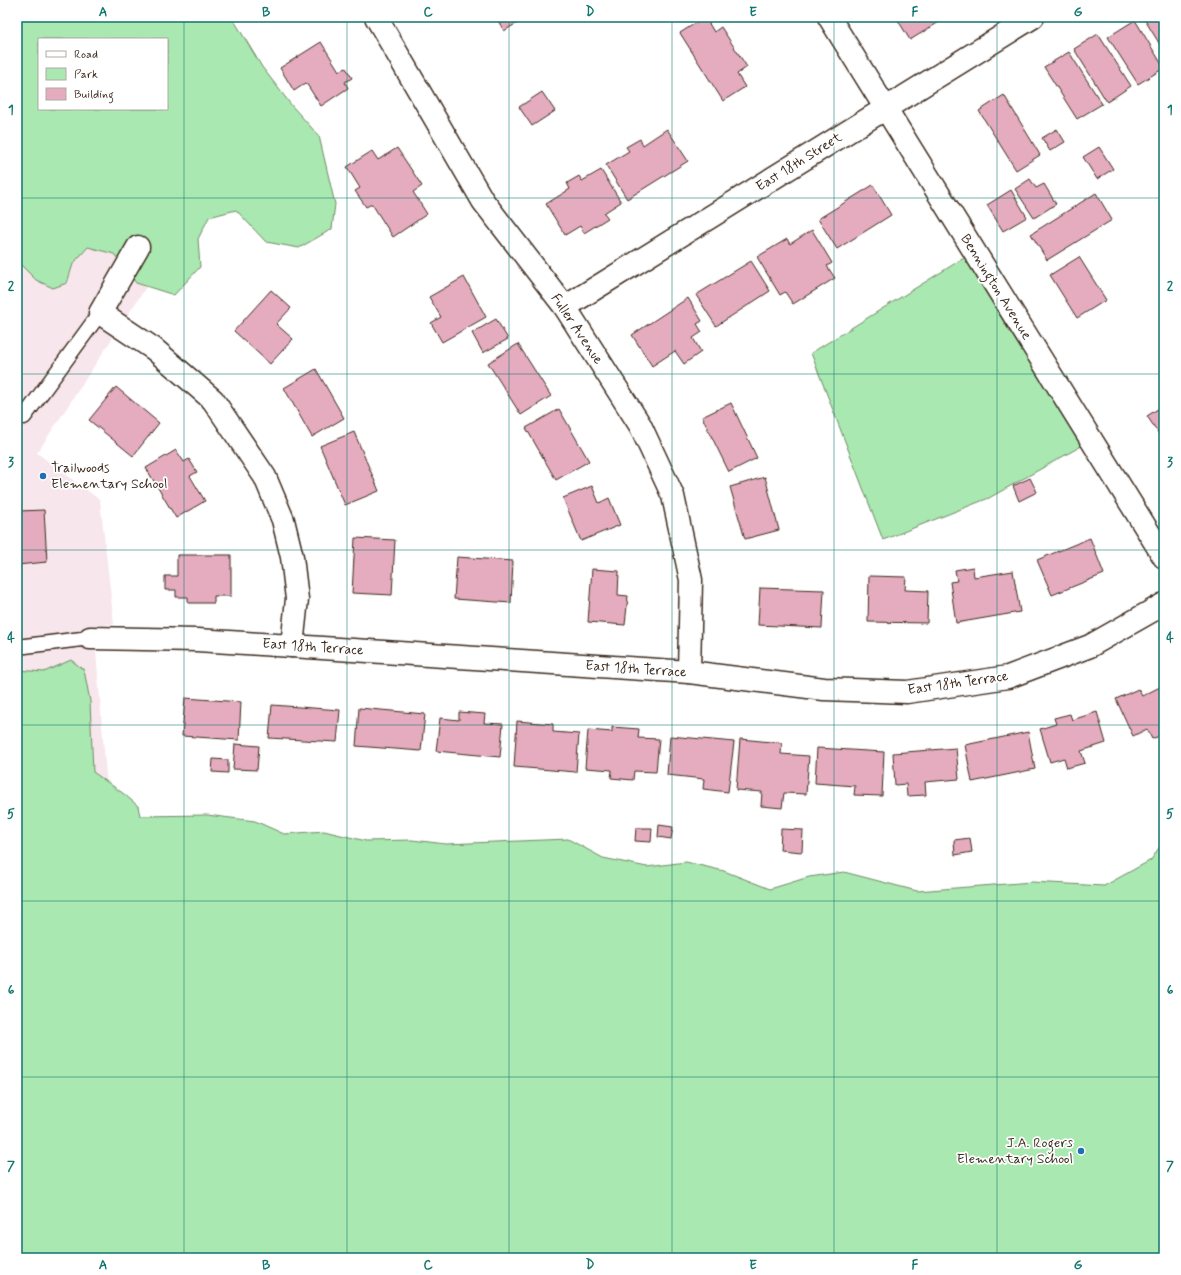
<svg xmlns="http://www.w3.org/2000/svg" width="1181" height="1275" font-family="Mynerve,sans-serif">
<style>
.built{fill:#f7e6ec;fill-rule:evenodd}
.green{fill:#a9e8b0;stroke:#728967;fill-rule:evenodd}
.building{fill:#e5acbf;stroke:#3b2a1e}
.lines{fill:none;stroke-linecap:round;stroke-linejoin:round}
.service-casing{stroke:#3b2a1e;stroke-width:17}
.minor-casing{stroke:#3b2a1e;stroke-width:25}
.service{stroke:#fff;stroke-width:14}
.minor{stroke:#fff;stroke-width:22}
.grid{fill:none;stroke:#0f766e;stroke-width:1;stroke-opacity:0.55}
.poi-dot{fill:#1f6fb2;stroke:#fff;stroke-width:1.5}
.labels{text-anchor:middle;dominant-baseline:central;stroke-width:3.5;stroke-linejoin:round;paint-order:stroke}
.street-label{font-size:14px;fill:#3b2a1e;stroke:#fff}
.poi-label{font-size:14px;fill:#3b2a1e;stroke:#fff;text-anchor:start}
.neatline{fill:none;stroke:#0f766e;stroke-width:1.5}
.grid-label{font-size:13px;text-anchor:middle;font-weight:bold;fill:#0f766e}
</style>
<rect width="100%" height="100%" fill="#fff"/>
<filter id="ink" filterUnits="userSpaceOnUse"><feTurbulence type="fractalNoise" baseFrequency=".025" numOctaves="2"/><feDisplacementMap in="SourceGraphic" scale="8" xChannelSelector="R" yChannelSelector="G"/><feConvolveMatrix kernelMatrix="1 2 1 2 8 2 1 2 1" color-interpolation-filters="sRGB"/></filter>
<g filter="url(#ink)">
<path class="built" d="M17,17H171L248,132L37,453L100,500L114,624L94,626L108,800L17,897ZM39,39H167V109H39Z"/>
<g class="green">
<path d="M17,17H232L262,67L292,106L319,136L335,204L332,229L299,248L266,242L236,210L209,217L198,239L200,267L174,295L136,283L114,254L88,247L73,264L67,283L53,288L36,280L17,261ZM39,39H167V109H39Z"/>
<path d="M967,256L1085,444L989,498L883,540L811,353Z"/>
<path d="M71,660L84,670L90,701L93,772L124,794L138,806L140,816L207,815L255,821L284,834L324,831L366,841L412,840L446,844L568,839L603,858L647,867L686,862L724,871L770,889L809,877L844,872L917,891L1032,882L1104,886L1151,860L1164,840V1258H17V670L44,672Z"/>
</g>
<g class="building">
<path d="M496,17H527L504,31Z"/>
<path d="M705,17L714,32L721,27L747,67L737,74L745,87L723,101L680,33Z"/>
<path d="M896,17H942L944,19L910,40Z"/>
<path d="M1143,17H1164V51Z"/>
<path d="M1135,20L1164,68L1138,84L1108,37Z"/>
<path d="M1098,34L1131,86L1107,102L1074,49Z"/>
<path d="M321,42L339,71L346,68L352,78L345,82L348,88L321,106L306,83L294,91L280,68Z"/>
<path d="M1069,52L1102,104L1077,119L1044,67Z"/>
<path d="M542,92L555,111L532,126L519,107Z"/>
<path d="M1004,95L1040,155L1016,170L979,111Z"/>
<path d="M667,129L688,161L627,199L606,165L629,151L626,147L640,139L643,145Z"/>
<path d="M1057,129L1065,142L1050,151L1042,138Z"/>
<path d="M1099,147L1113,169L1097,179L1083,157Z"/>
<path d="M397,148L422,186L413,192L427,214L393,237L372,204L366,207L355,191L360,188L347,167L372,151L378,160Z"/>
<path d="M601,170L621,202L604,213L608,218L584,233L580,226L565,235L546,204L570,189L567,183L579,176L582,181Z"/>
<path d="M1030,179L1036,188L1044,184L1056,204L1034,218L1015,189Z"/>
<path d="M873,185L891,215L837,249L818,219Z"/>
<path d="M1011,190L1027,217L1003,231L987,205Z"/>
<path d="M1096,193L1112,220L1047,260L1031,234Z"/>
<path d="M812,230L832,263L827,266L835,278L793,304L785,292L780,295L757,257L787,239L790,244Z"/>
<path d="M1079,257L1106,300L1077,318L1050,275Z"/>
<path d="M751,261L770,291L716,326L696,295Z"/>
<path d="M464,277L486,317L442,342L431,323L441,317L429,297Z"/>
<path d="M271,290L291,308L276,324L293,339L270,364L234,331Z"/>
<path d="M688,298L702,321L697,324L702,332L693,338L701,352L684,364L675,351L652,366L632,335Z"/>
<path d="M496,319L508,339L483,353L472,333Z"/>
<path d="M518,344L551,396L521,415L488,363Z"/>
<path d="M316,369L344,418L312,437L284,388Z"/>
<path d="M116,387L159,423L133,456L89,420Z"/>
<path d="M731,403L757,458L729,472L702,417Z"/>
<path d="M1164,405V439L1163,440L1147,416Z"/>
<path d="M559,409L589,461L556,480L526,428Z"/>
<path d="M354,432L379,491L345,505L320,446Z"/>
<path d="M176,450L184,462L189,459L197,472L190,476L205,501L176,518L146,468Z"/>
<path d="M765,477L779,530L745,539L730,487Z"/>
<path d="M1030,478L1037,492L1019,501L1013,486Z"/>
<path d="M592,486L599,503L609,498L620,525L581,541L563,498Z"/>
<path d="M17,493H18L19,511L44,510L47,562L17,565Z"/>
<path d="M355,538L395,540L392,595L352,593Z"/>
<path d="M1090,538L1104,574L1052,595L1037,560Z"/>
<path d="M177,555H231V596H214V603H188V597H176V590H165V576H177Z"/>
<path d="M457,557L513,561L511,603L454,599Z"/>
<path d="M973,567L974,577L1013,571L1020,612L956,623L950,582L957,581L955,570Z"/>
<path d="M592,569L619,571L618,595L628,596L625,625L588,622Z"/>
<path d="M869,576L906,577L905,590L928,591L927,623L868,622Z"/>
<path d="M760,588L824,590L822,628L758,625Z"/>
<path d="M1164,685V720L1161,722L1164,734L1152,739L1147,729L1133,736L1116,699L1138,689L1142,696Z"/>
<path d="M185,698L241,702L239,740L182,736Z"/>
<path d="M272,705L340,710L337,742L269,738Z"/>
<path d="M359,708L425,714L421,751L356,746Z"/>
<path d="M459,712L485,714L484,723L503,724L500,757L436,751L440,718L459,720Z"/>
<path d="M1097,712L1106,743L1081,751L1085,763L1067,768L1064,758L1050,762L1040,729L1056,724L1054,718L1070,714L1072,720Z"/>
<path d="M517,721L553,724V732L579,734L576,772L514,767Z"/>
<path d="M612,727L639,729L638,738L659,739L656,772L634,771L633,780L611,778L612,770L585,768L588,730L612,732Z"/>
<path d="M1028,732L1035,769L972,782L965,745Z"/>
<path d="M670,736L734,742L728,792L703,789L704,779L667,775Z"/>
<path d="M740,739L782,743L781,754L809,756L806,794L784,793L782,808L761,806L762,792L736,790Z"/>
<path d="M235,744L259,746L257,770L233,769Z"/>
<path d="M817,748L884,752L882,796L854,795L855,786L815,783Z"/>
<path d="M956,748L959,779L925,782L926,795L907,796L906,784L895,785L893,753Z"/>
<path d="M213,759L228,760V773L212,772Z"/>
<path d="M659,825L673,827L671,839L658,837Z"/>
<path d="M636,828H652L651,842L635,841Z"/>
<path d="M781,829L803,830L802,852L780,850Z"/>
<path d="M970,838L972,852L955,855L954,840Z"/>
</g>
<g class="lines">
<defs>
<g id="service">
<path d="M24,417L100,313"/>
<path d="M17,647L90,638"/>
</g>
<g id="minor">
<path d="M376,17L483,201L565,307L640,425L673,496L691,580L689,672"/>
<path d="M829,17L1164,557"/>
<path d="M138,247L100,313L154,349L213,400L265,477L283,520L292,557L297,599L292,646"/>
<path d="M565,307L1033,17"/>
<path d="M90,638L197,640L292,646L689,672L824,689L907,692L1008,677L1090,646L1164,604"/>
</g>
</defs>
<use href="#service" class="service-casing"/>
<use href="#minor" class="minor-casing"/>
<use href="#service" class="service"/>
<use href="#minor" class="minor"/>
</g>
</g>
<path class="grid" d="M184,17V1258M347,17V1258M509,17V1258M672,17V1258M834,17V1258M997,17V1258M17,198H1164M17,374H1164M17,550H1164M17,725H1164M17,901H1164M17,1077H1164"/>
<g class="poi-dot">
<circle cx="43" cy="476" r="4"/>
<circle cx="1081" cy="1151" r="4"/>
</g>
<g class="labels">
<g class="street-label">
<text transform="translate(799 162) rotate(-32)">East 18th Street</text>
<text transform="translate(996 287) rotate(58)">Bennington Avenue</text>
<text transform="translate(577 329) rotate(56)">Fuller Avenue</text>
<text transform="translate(313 647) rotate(4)">East 18th Terrace</text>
<text transform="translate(636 669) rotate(4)">East 18th Terrace</text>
<text transform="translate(958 683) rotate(-8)">East 18th Terrace</text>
</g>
<g class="poi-label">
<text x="51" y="468">Trailwoods<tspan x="51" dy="16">Elementary School</tspan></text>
<text x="1073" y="1143" text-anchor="end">J.A. Rogers<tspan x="1073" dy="16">Elementary School</tspan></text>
</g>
</g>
<rect width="1181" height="1275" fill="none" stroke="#fff" stroke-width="44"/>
<rect x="38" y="38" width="130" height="72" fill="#ffffff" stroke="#b1aaa5"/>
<rect x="46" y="51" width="20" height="6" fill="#ffffff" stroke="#b1aaa5"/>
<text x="74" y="58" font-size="12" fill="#3b2a1e">Road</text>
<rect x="46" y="68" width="20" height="12" fill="#a9e8b0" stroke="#b1aaa5"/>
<text x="74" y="78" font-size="12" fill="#3b2a1e">Park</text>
<rect x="46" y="88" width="20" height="12" fill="#e5acbf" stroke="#b1aaa5"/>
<text x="74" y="98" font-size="12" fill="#3b2a1e">Building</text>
<rect x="22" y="22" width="1137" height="1231" class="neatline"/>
<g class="grid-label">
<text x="103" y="16">A</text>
<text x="266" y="16">B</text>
<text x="428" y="16">C</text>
<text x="590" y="16">D</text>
<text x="753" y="16">E</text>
<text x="915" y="16">F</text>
<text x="1078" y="16">G</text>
<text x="11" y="114">1</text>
<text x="1170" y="114">1</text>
<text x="11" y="290">2</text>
<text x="1170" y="290">2</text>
<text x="11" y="466">3</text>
<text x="1170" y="466">3</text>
<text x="11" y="642">4</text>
<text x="1170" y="642">4</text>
<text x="11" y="818">5</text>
<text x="1170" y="818">5</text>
<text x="11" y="994">6</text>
<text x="1170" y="994">6</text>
<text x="11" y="1170">7</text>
<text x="1170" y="1170">7</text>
<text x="103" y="1269">A</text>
<text x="266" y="1269">B</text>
<text x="428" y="1269">C</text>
<text x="590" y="1269">D</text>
<text x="753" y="1269">E</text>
<text x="915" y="1269">F</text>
<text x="1078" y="1269">G</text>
</g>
</svg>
